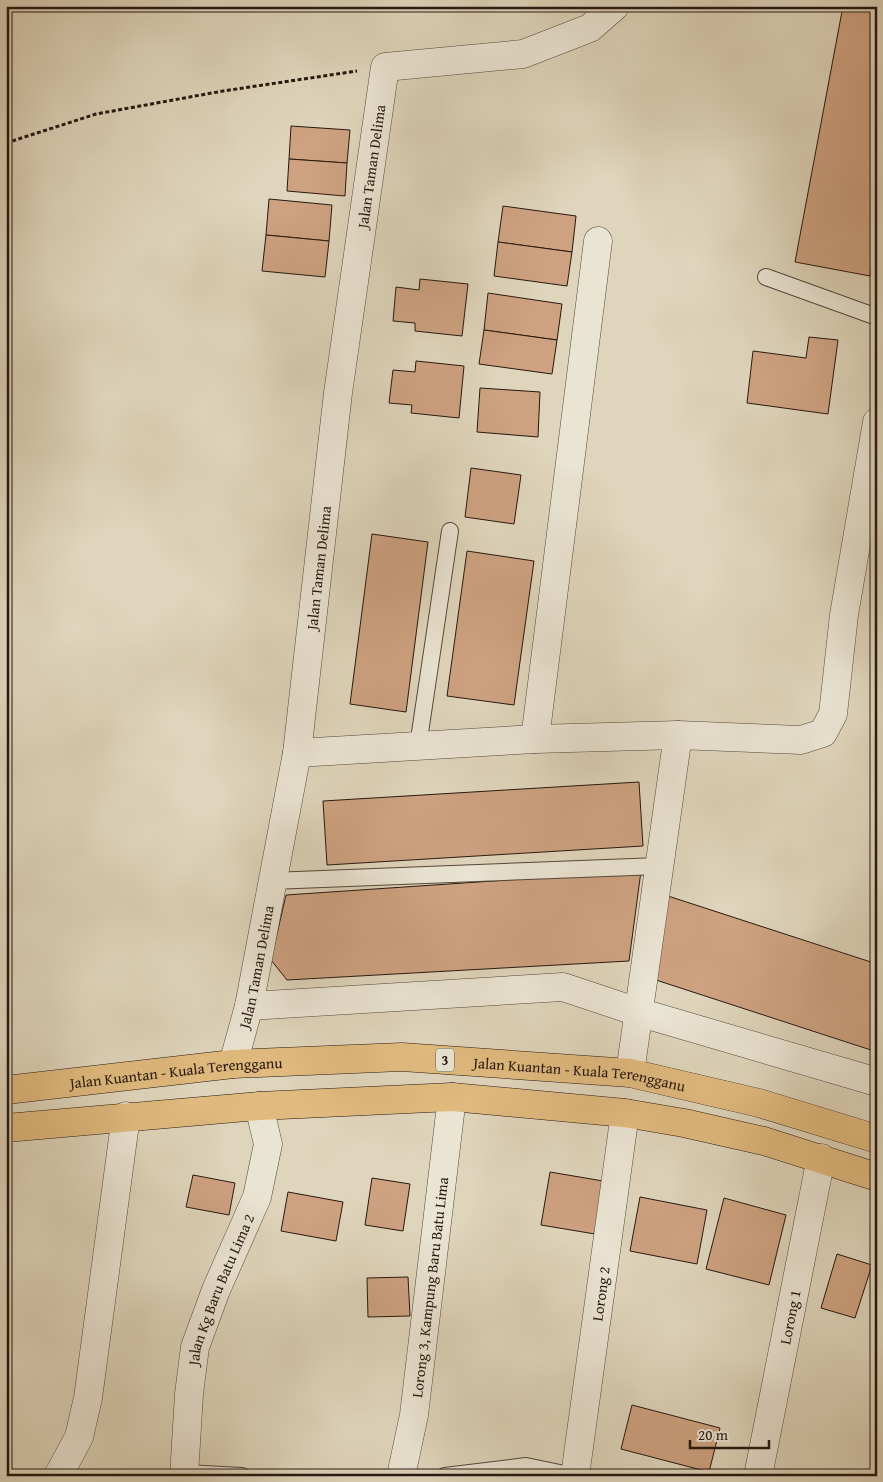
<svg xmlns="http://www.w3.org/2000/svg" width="883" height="1482" font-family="'Gentium Book Plus',serif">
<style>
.building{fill:#cea281;stroke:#261810}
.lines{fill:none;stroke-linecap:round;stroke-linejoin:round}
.service-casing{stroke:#54473b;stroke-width:18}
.minor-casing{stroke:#54473b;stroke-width:29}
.trunk-casing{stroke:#261810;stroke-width:29}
.path{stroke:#261810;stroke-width:3;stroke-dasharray:4 2.5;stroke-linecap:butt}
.service{stroke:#eae4d3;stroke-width:16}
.minor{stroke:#eae4d3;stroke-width:28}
.trunk{stroke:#e0ba7e;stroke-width:28}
.labels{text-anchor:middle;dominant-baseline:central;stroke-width:4.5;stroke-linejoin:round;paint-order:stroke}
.shield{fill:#eae4d3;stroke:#61554a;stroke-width:1}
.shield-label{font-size:14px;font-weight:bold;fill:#261810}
.street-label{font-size:15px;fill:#261810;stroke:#eae4d3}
</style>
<rect width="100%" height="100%" fill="#dfd5bc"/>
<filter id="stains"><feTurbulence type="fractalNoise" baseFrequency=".004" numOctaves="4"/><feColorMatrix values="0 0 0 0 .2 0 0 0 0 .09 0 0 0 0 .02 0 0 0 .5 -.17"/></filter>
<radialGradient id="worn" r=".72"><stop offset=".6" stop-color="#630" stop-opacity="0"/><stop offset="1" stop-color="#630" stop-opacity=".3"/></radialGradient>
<g class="building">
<path d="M843,6H877V239L870,276L795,262Z"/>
<path d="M291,126L350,130L347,163L289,159Z"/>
<path d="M289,159L347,163L345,196L287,191Z"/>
<path d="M269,199L332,205L329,241L266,235Z"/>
<path d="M503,206L576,216L572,252L498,242Z"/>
<path d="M266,235L329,241L325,277L262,271Z"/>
<path d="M498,242L572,252L567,286L494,276Z"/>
<path d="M420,279L468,284L462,336L415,331V323L393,321L396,287L419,290Z"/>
<path d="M488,293L562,304L557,340L484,330Z"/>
<path d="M484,330L557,340L552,374L479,364Z"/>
<path d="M809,337L838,340L828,414L747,403L753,351L806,358Z"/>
<path d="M416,361L464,366L459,418L411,413L412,405L389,403L393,370L415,372Z"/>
<path d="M480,388L540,392L538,437L477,432Z"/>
<path d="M471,468L521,475L514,524L465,517Z"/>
<path d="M372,534L428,542L406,712L350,704Z"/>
<path d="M467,551L534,561L514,705L447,696Z"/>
<path d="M639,782L643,846L327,865L323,801Z"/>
<path d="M641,871L629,961L287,980L271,960L286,895Z"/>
<path d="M668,896L877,964V1052L656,980Z"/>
<path d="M550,1172L603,1181L595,1234L541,1225Z"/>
<path d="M193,1175L235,1183L229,1215L186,1207Z"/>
<path d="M372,1178L410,1184L403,1231L365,1225Z"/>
<path d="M288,1192L343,1202L336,1241L281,1231Z"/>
<path d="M640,1197L707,1210L697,1264L630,1251Z"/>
<path d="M724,1198L786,1215L769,1285L706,1269Z"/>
<path d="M837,1254L872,1265L855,1318L821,1308Z"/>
<path d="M408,1277L410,1316L368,1317L367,1278Z"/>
<path d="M632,1405L720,1428L709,1472L621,1449Z"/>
</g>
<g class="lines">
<defs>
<g id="service">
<path d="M766,277L877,317"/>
<path d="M418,746L450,531"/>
<path d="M271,881L659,866"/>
<path d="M185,1473L242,1476"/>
<path d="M445,1476L526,1466L574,1476"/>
</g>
<g id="minor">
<path d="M535,739L598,241"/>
<path d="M297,753L535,739L678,735L801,740L823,733L833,714L844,615L877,422"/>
<path d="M249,1006L563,987L638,1012L877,1082"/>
<path id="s1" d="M233,1064L249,1006L297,753L338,393L385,67L523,54L590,28L615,6"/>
<path d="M630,1073L678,735"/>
<path d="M58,1476L79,1437L88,1398L126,1116"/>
<path id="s2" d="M184,1476L189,1394L195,1347L216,1290L257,1197L268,1144L259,1106"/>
<path id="s3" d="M401,1476L414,1415L452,1097"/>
<path id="s4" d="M575,1476L625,1113"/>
<path id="s5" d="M758,1476L821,1158"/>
</g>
<g id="trunk">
<path id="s6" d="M6,1090L233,1064L402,1057L630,1073L759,1103L877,1139"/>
<path d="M6,1128L259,1106L452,1097L625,1113L684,1123L764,1141L877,1177"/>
</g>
</defs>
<use href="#service" class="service-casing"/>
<use href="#minor" class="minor-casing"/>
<use href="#trunk" class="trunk-casing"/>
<path class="path" d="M6,143L96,114L223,91L357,71"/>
<use href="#service" class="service"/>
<use href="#minor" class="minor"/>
<use href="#trunk" class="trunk"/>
</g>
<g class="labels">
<rect class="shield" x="436" y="1048.5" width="18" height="23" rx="4"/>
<g class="shield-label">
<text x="445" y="1060">3</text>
</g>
<g class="street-label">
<text stroke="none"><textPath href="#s1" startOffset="909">Jalan Taman Delima</textPath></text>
<text stroke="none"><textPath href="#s1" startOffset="504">Jalan Taman Delima</textPath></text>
<text stroke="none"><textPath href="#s1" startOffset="100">Jalan Taman Delima</textPath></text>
<text stroke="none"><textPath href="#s6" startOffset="171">Jalan Kuantan - Kuala Terengganu</textPath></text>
<text stroke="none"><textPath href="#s6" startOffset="576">Jalan Kuantan - Kuala Terengganu</textPath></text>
<text stroke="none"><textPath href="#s3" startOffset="191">Lorong 3, Kampung Baru Batu Lima</textPath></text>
<text stroke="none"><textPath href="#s2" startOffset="192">Jalan Kg Baru Batu Lima 2</textPath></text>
<text stroke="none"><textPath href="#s4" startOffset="184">Lorong 2</textPath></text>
<text stroke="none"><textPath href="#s5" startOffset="162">Lorong 1</textPath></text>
</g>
</g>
<rect width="883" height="1482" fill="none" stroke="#dfd5bc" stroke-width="25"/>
<rect x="8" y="8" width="868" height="1467" fill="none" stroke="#261810" stroke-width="2.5"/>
<rect x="12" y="12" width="858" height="1457" fill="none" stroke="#261810"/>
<path d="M690 1440v8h79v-8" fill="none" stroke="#261810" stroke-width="2.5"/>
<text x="698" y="1440" font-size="15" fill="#261810" stroke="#eae4d3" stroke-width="4" paint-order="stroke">20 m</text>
<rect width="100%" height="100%" filter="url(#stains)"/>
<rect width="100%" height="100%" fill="url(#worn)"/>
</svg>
